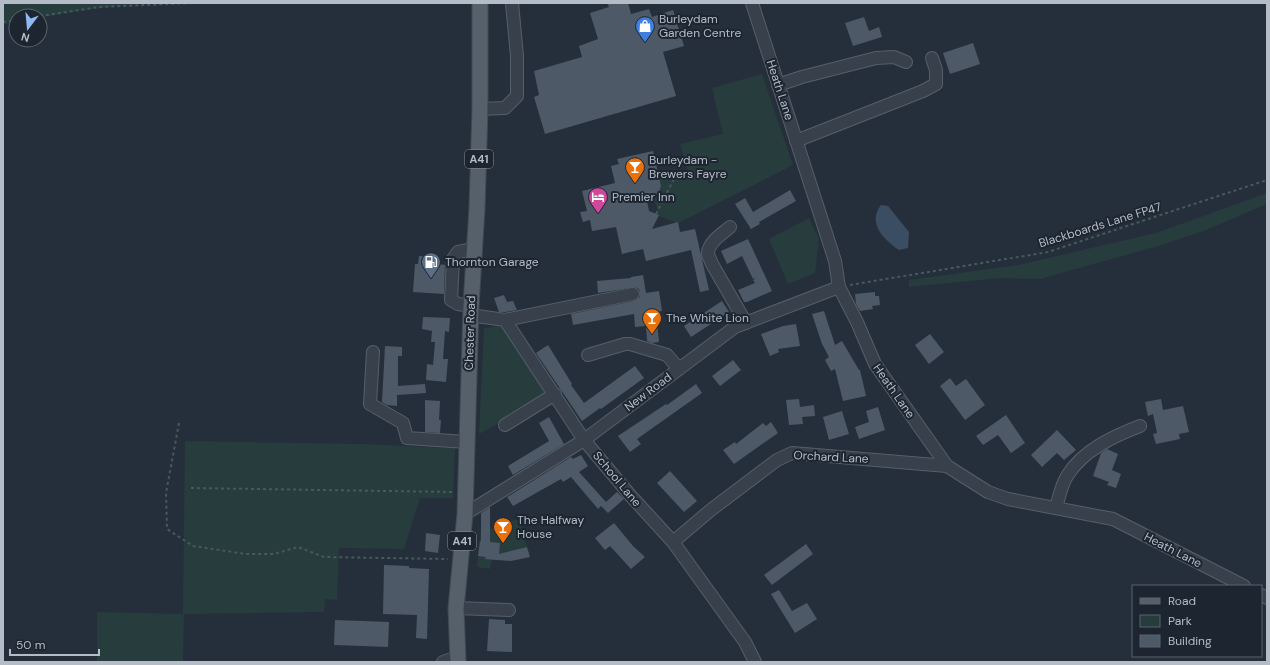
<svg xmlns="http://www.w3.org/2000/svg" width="1270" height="665" font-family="'DM Sans',sans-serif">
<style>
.green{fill:#273c3d}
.water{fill:#3b4d63}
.building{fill:#4e5967}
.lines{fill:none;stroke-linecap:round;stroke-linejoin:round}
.minor-casing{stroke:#565f69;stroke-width:14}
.major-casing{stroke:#414a54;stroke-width:17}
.path{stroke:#46595b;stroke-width:2;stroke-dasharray:3 3;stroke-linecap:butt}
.minor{stroke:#38414b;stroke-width:12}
.major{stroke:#56606b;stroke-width:15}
.labels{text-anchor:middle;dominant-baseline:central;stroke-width:4;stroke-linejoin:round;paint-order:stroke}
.shield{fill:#1d2630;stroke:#878f9a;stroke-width:1}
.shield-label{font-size:11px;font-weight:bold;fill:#b4bcc7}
.poi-label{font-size:12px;fill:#b4bcc7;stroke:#1d2630;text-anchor:start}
.street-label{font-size:12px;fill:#b4bcc7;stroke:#1d2630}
</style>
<rect width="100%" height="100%" fill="#252f3b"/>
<g class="green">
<path d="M3,3H146L78,11L40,18V16H16V22L3,25Z"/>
<path d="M762,74L793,165L678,223L659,216L653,195L658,194L661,186L659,179L688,172L680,144L723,134L712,88Z"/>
<path d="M1267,193V204L1206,230L1162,245L1040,279L1001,278L909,287V280L1018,265L1156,233Z"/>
<path d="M809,218L819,239L815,273L788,284L769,239Z"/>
<path d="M503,326L548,396L479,434L484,328Z"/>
<path d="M185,441L362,444L455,448L453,498H420L404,549L339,548L337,600L325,599L324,612L184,614L183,662H97V612L183,614Z"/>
<path d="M519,519L527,547L514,560H492L490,569L477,567L481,528L502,529V524Z"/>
</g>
<path class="water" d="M881,205L888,206L909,232L908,248L899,250C883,239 867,223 881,205Z"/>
<g class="building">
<path d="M607,3H628L631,14L649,9L652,17L673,10L684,46L663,52L676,96L545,134L534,97L539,95L534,71L582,57L579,46L598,39L590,13L609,7Z"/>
<path d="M864,17L869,31L879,27L882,37L853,46L845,23Z"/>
<path d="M973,43L980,64L950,74L943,53Z"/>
<path d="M653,151L661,186L658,194L646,196L649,211L659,215L652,229L678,222L680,232L695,229L709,290L700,292L691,250L646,261L643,249L622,254L616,227L592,231L590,220L583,222L580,212L587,211L582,191L615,183L611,166L619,164L617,159Z"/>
<path d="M790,190L796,201L759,222L760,224L751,229L735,204L745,198L753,212Z"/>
<path d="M748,239L772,291L747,302H744L738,290L755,283L753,280L756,278L753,279L742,256L727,264L721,251Z"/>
<path d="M419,256L439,257V264L445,265L444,294L413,292L415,264H418Z"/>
<path d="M643,275L646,293L659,291L662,311L656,312L659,342L652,343L647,341L646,326L635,327L634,314L573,325L571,314L634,301L640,297V293L639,289L635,287L598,293L597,281L631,278V277Z"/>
<path d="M875,292V296H879L880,305L872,306L873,309L860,311L856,304L855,294Z"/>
<path d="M504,295L507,302L513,301L517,310L505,312H499L494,298Z"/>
<path d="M722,301L729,312L691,337L684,326Z"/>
<path d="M824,311L835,345L842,341L859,370H860L866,396L843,401L835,369L831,371L825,360L829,357L822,344L812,314Z"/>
<path d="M423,317L450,318L449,332L445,331L443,359H448L446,382L426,380L427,364L433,365L435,342H431L432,331L422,329Z"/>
<path d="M796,324L800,346L778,349L779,352L770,356L761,334L783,326Z"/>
<path d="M930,334L944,352L929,364L915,345Z"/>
<path d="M548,345L572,384L571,385L584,403L635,366L644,378L601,409L600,408L582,421L536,353Z"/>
<path d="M385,346L402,347V356H398V386L425,384L426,393L397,395V406L387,405L382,402Z"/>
<path d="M733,360L741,370L720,386L712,376Z"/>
<path d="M950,378L956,386L966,379L985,405L965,420L940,386Z"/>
<path d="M696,384L702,393L637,439L641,444L630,452L618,436L666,404L667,405Z"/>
<path d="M799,399L800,407L814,405L815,416L802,417L803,424L789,425L786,400Z"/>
<path d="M1161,399L1163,410L1183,406L1189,432L1179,434L1180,439L1156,444L1153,434L1157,433L1153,414L1148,416L1145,402Z"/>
<path d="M425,400L440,401L439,420H441L440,433L425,432Z"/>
<path d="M878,407L885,430L859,439L855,427L869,422L866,411Z"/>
<path d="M842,411L849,434L829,440L823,417Z"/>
<path d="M1006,415L1025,443L1011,453L998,435L983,445L976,436Z"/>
<path d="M549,417L564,444L513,475L508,466L549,441L539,423Z"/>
<path d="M771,422L778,433L734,464L723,450L735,442L736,444L763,423L766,426Z"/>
<path d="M1057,430L1076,450L1064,460L1057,453L1042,467L1031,455Z"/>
<path d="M1107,449L1118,454L1112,470L1121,474L1116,488L1107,485L1109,482L1093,476L1101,453Z"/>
<path d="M581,455L588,466L579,472L606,502L617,492L624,499L608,513L601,506L598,509L571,477L563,482L561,479L513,506L507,497L571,457L573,459Z"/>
<path d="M670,471L697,501L684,512L657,483Z"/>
<path d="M490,507V542L500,543L499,554L527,547L530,557L511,561L485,559L486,557L478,556L480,541L481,542V513Z"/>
<path d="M614,523L633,546L645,557L631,569L610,546L605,550L595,538Z"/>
<path d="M426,533L440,535L438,553L425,551Z"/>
<path d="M806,544L813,554L772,585L764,575Z"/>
<path d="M384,565L409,566V568L429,569L427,639L416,638L417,615L383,614Z"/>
<path d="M779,590L792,611L807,603L817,619L795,633L771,594Z"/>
<path d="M489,619L505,620V624H512V652L487,651Z"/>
<path d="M335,620L389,622L388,647L334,645Z"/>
</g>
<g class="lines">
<defs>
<g id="minor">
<path d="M752,3L835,261L839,287L857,322L875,364L947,466L988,492L1008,499L1113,519L1244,586"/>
<path d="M778,85L802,77L876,58L894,57L906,62"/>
<path d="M480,109L505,108L517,96V56L512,3"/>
<path d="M796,141L923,91L936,84V70L932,58"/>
<path d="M730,227C722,234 707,243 708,255C709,257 711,261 712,264L746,323"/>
<path d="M471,306L458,304L451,300L453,259L458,252L474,249"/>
<path d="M470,315L505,320L584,440L630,495L673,542L745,642L755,662"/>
<path d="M505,320L633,294"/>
<path d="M373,352L370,404L403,423L407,438L467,442"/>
<path d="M588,355L625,344H630L667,355L679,369"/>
<path d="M505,425L555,394"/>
<path d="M1056,508C1059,497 1061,486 1067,476C1083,450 1114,436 1140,426"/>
<path d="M465,514L584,440L735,327L839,287"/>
<path d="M673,542L712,509L777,460L792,453L947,466"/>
<path d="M1261,595L1267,598"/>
<path d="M456,608L509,610"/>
<path d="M443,662L457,657"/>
</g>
<path id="major" d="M458,662L456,608L465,514L471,306L477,208L480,109V3"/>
</defs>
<use href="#minor" class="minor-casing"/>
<use href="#major" class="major-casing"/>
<g class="path">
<path d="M40,16L99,7L193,3"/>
<path d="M3,22L16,20"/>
<path d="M656,214L676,175"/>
<path d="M850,285L1048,252L1267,180"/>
<path d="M179,423L166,493L167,529L193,546L246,554H274L298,547L324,557L448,559"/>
<path d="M191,488L453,492"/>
</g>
<use href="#minor" class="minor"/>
<use href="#major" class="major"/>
</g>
<defs>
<symbol id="shop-pin" viewBox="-11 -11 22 30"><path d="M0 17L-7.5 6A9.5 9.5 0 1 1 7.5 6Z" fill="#3f7fe0" stroke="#1d2630"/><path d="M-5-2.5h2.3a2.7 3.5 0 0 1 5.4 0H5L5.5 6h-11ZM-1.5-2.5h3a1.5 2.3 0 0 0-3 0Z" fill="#fff"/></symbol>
<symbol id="bar-pin" viewBox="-11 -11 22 30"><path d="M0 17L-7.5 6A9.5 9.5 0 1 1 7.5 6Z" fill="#e8710a" stroke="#1d2630"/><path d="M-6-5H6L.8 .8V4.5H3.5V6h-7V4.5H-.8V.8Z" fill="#fff"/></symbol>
<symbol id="hotel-pin" viewBox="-11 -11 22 30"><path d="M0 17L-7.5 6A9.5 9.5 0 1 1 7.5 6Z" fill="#d1479c" stroke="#1d2630"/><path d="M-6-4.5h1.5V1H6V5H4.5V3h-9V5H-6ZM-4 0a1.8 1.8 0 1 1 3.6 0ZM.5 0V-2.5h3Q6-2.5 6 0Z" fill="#fff"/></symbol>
<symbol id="fuel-pin" viewBox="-11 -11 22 30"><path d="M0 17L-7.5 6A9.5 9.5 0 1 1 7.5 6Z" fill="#5c6f8a" stroke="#1d2630"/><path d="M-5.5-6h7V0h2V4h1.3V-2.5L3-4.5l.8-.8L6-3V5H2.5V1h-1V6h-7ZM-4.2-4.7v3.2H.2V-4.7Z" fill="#fff"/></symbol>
</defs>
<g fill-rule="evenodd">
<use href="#shop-pin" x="634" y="15" width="22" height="30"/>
<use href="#bar-pin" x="624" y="156" width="22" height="30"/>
<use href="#hotel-pin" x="587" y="186" width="22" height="30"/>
<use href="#fuel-pin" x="420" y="251" width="22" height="30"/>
<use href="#bar-pin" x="641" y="307" width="22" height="30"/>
<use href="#bar-pin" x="492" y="516" width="22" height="30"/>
</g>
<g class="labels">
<g class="shield">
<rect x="465" y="150" width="28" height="18" rx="3"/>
<rect x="448" y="532" width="28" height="18" rx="3"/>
</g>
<g class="shield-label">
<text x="479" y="159">A41</text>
<text x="462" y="541">A41</text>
</g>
<g class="poi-label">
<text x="659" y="19">Burleydam<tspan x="659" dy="14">Garden Centre</tspan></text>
<text x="649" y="160">Burleydam -<tspan x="649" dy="14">Brewers Fayre</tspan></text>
<text x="612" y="197">Premier Inn</text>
<text x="445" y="262">Thornton Garage</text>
<text x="666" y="318">The White Lion</text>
<text x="517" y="520">The Halfway<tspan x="517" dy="14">House</tspan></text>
</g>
<g class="street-label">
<text transform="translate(780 90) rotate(72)">Heath Lane</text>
<text transform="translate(1100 225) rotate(-17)">Blackboards Lane FP47</text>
<text transform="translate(470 333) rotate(-88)">Chester Road</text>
<text transform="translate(894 391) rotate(55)">Heath Lane</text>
<text transform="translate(648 392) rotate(-37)">New Road</text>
<text transform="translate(831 457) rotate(3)">Orchard Lane</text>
<text transform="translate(617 479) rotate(50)">School Lane</text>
<text transform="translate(1173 550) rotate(27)">Heath Lane</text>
</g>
</g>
<rect width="1270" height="665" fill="none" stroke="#b4bcc7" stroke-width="8"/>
<rect x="1132" y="585" width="130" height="72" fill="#1d2630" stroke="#59626c"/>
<rect x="1140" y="598" width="20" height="6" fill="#56606b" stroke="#59626c"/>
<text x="1168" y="605" font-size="12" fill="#b4bcc7">Road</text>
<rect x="1140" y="615" width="20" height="12" fill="#273c3d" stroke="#59626c"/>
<text x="1168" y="625" font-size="12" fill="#b4bcc7">Park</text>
<rect x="1140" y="635" width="20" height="12" fill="#4e5967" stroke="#59626c"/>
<text x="1168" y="645" font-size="12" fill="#b4bcc7">Building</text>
<g transform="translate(28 28) rotate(196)"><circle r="19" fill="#1d2630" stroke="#59626c"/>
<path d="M0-3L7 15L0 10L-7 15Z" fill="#8eb8f1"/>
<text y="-6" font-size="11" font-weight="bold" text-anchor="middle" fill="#b4bcc7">N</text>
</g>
<path d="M10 649v6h89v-6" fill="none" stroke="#b4bcc7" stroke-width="2"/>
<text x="16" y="649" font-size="12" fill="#b4bcc7" stroke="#1d2630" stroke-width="3" paint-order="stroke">50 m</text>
</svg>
